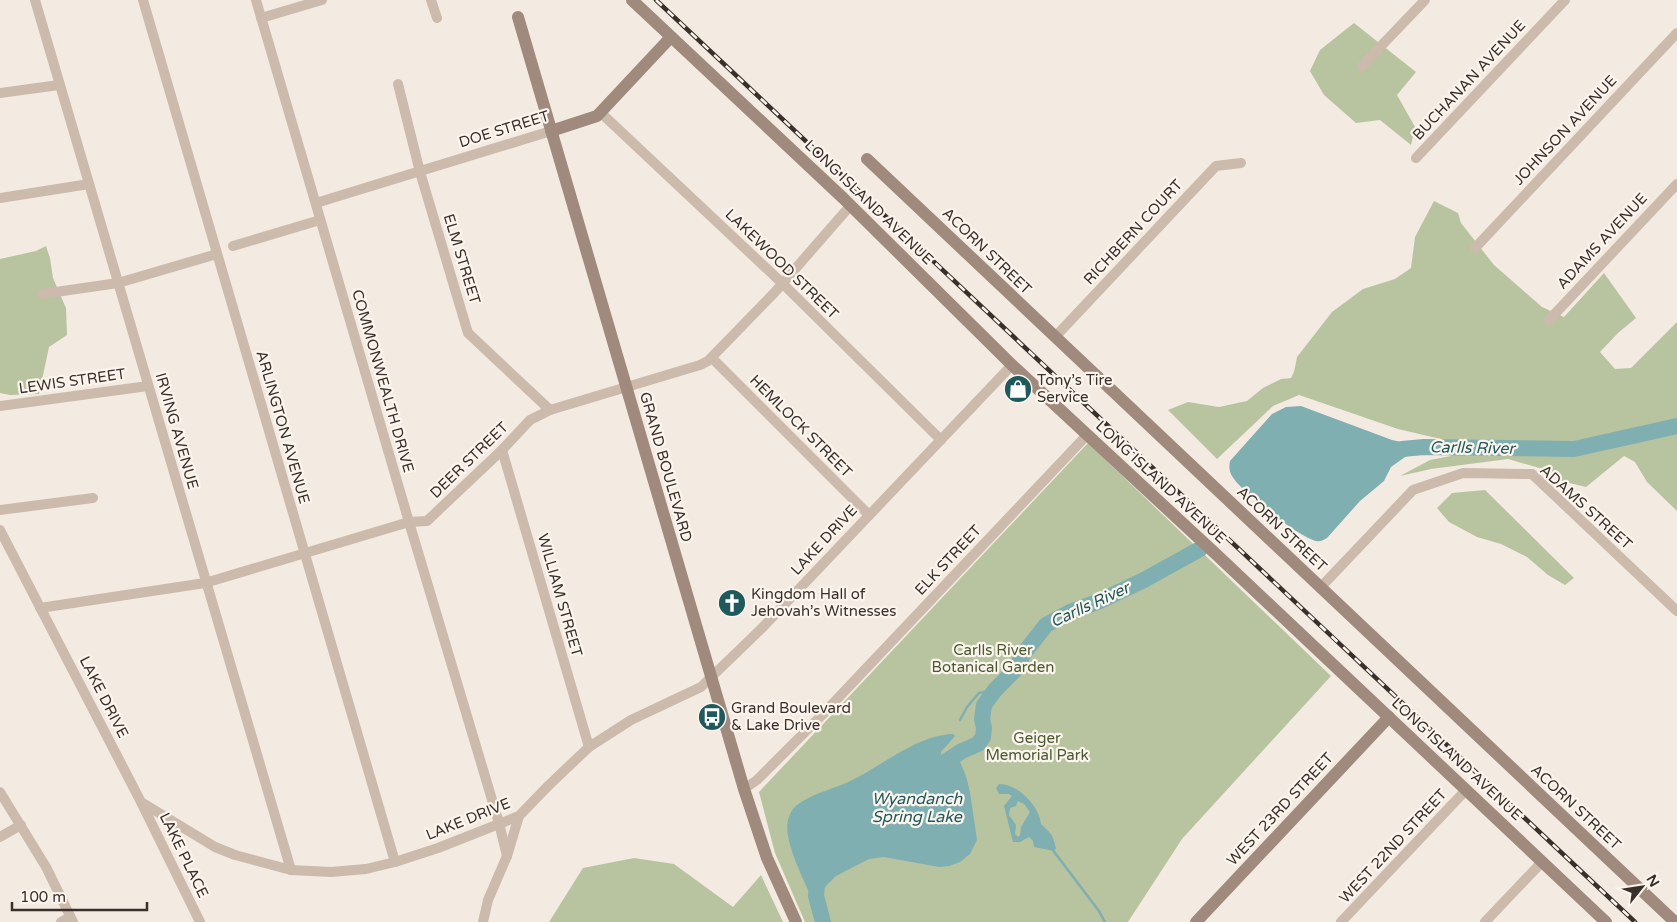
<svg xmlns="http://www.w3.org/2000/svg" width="1677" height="922" font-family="'Varela Round',sans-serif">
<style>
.green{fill:#b8c3a0}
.water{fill:#80afb1;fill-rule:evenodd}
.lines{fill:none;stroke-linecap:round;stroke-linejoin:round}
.stream{stroke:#80afb1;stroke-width:2.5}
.river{stroke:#80afb1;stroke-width:16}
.street{stroke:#ccbbac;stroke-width:10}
.secondary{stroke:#a08a7d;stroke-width:12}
.rail-casing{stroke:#3a302b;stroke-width:4.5}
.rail{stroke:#fbf5ee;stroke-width:2.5;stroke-dasharray:8;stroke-linecap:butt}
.labels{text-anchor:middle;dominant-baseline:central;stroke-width:4.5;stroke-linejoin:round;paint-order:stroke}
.street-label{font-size:15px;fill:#3a302b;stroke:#fbf5ee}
.poi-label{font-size:15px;fill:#3a302b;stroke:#fbf5ee;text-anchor:start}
.park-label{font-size:15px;fill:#4a592f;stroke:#fbf5ee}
.water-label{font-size:16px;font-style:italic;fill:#20595c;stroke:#fbf5ee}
</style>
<rect width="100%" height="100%" fill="#f3ebe1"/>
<g class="green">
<path d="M1354,23L1416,72L1397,95L1415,127L1411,145L1380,120L1356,123L1324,95L1310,71L1320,50Z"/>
<path d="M1434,201L1458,213L1461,223L1494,265L1542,307L1564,317L1604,273L1636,318L1618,333L1600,352L1615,369L1631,368L1677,322V511L1647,482L1635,462L1624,456L1586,487L1561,481L1543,469L1508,459L1431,469L1400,476L1430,460L1451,456L1445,440L1398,429L1299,395L1273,406L1217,459L1168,410L1188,402L1219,407L1247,401L1263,388L1281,379L1291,378L1294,372L1297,357L1332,312L1363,289L1395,279L1411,268L1415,237Z"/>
<path d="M46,246L50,258L53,278L66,308L67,335L49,347L39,394L10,395L0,393V259L36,251Z"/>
<path d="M1088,443L1331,676L1182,839L1128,922H805L775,853L759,792Z"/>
<path d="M1485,490L1574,578L1565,585L1548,575L1527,557L1501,544L1477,537L1449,522L1437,508L1452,493Z"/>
<path d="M634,858L674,864L733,907L761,875L783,922H549L583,868Z"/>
</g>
<g class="water">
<path d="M1301,406L1392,440L1424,447L1405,457L1391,467L1384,481L1360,501L1327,538C1323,540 1321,542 1316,541C1299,537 1241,492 1232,476C1229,471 1229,467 1230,461L1272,414L1286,407Z"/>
<path d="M953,734L955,736L941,752V757L945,761L958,748L962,751L960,762L966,776L970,792L977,840L970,854L960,862L949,866L939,867L884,857L869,859L836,876L816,896L810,894C802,876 781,835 789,817C790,813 794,807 797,805C811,794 830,790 846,783C880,768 916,735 953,734Z"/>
<path d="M999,784C1017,783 1040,807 1041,824C1051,834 1052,832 1056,848L1054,851L1034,847L1033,841L1029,837L1020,842H1013L1004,806L1012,796L1009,794H999L996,788ZM1018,801L1024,804L1030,812L1021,827L1020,835L1018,837L1015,834L1016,825L1009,815L1010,808L1016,806Z"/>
</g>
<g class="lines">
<g class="stream">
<path d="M960,720L967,707L979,693L995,690"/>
<path d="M1052,849L1099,911L1105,922"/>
</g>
<g class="river">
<path d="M1402,449L1424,447L1574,449L1677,426"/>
<path d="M945,762L962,751L978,744L983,737L984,728L982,719L984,705L995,690L1014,671L1024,653L1046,625L1070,612L1100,601L1144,580L1200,549"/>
<path d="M818,873L816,896L823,922"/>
</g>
<g class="street">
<path d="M35,0L291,870"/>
<path d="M143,0L395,862"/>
<path d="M256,0L409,522L499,823L507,856"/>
<path d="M431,0L437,18"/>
<path d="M261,18L322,0"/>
<path d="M1362,66L1425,0"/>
<path d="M398,84L420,172L468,333L550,410"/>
<path d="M0,93L59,85"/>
<path d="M600,112L782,283L941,440"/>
<path d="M1416,158L1565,0"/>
<path d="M0,198L89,184"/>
<path d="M316,203L551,131"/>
<path d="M233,246L320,220"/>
<path d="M1475,248L1677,33"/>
<path d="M42,294L118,283L217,254"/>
<path d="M1549,320L1677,184"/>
<path d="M1055,337L1216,166L1241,163"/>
<path d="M712,358L869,515"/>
<path d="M0,406L148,386"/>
<path d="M502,450L589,747"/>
<path d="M0,510L93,498"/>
<path d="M0,530L141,802L215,847L235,855L291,870L331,872L366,869L395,862L438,848L519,816L549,785L589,747L631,720L701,687L762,628L1012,365"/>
<path d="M1320,588L1413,490L1463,473L1532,474L1677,611"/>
<path d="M40,608L205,583L409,522L427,521L502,450L530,420L550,410L700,365L708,361L775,292L850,206"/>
<path d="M744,789L757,780L822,715L1087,435"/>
<path d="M0,792L46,867L73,922"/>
<path d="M141,802L200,922"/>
<path d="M0,837L21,825"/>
<path d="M61,922L70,917"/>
<path d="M483,922L488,900L507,856L519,816"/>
<path d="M1341,922L1466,790"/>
<path d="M1485,922L1542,862"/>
</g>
<g class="secondary">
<path d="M632,0L843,198L1012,365L1218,556L1606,922"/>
<path d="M518,17L744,789L767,858L796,922"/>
<path d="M551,131L597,116L671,37"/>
<path d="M867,159L1675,922"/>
<path d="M1196,922L1389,717"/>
</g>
<defs>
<path id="rail" d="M656,0L1635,922"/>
</defs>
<use href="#rail" class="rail-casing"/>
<use href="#rail" class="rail"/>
</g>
<defs>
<symbol id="shop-disc" viewBox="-11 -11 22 22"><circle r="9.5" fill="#20595c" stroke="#fbf5ee"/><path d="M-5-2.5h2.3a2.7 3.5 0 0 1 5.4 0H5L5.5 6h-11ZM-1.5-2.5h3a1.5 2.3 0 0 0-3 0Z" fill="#fff"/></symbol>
<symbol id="church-disc" viewBox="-11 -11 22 22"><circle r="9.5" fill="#20595c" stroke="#fbf5ee"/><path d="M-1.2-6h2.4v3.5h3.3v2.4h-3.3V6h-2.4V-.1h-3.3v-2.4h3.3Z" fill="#fff"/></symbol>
<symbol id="bus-disc" viewBox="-11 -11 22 22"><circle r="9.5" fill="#20595c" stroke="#fbf5ee"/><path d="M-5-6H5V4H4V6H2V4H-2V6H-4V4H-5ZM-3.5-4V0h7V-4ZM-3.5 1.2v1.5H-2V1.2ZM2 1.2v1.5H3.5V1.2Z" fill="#fff"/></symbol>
</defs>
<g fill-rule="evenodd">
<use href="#shop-disc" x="1002" y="373" width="32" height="32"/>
<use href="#church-disc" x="716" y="587" width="32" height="32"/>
<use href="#bus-disc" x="696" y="701" width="32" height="32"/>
</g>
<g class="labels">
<g class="street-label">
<text transform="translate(1469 80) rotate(-47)">BUCHANAN AVENUE</text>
<text transform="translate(504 129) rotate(-17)">DOE STREET</text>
<text transform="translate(1565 130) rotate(-47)">JOHNSON AVENUE</text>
<text transform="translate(869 202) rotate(44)">LONG ISLAND AVENUE</text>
<text transform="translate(1133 232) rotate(-47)">RICHBERN COURT</text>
<text transform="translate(1602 241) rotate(-47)">ADAMS AVENUE</text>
<text transform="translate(987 251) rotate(44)">ACORN STREET</text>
<text transform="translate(462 259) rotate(73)">ELM STREET</text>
<text transform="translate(782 264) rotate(44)">LAKEWOOD STREET</text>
<text transform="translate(72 381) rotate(-8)">LEWIS STREET</text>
<text transform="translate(383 381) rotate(74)">COMMONWEALTH DRIVE</text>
<text transform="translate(801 426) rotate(45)">HEMLOCK STREET</text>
<text transform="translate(283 427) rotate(74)">ARLINGTON AVENUE</text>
<text transform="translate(177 431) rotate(74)">IRVING AVENUE</text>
<text transform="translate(469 460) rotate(-44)">DEER STREET</text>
<text transform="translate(666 467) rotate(74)">GRAND BOULEVARD</text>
<text transform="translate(1161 482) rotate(43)">LONG ISLAND AVENUE</text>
<text transform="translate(1586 507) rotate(42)">ADAMS STREET</text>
<text transform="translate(1282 529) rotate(43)">ACORN STREET</text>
<text transform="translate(824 540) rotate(-47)">LAKE DRIVE</text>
<text transform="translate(948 560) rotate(-47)">ELK STREET</text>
<text transform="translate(560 595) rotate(74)">WILLIAM STREET</text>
<text transform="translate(104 697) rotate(63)">LAKE DRIVE</text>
<text transform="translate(1457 759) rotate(43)">LONG ISLAND AVENUE</text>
<text transform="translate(1576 807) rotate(43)">ACORN STREET</text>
<text transform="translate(1280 809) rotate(-47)">WEST 23RD STREET</text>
<text transform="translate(468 819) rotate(-22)">LAKE DRIVE</text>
<text transform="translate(1393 846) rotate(-47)">WEST 22ND STREET</text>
<text transform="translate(184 855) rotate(64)">LAKE PLACE</text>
</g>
<g class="poi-label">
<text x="1037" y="380">Tony’s Tire<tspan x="1037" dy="17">Service</tspan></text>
<text x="751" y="594">Kingdom Hall of<tspan x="751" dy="17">Jehovah’s Witnesses</tspan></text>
<text x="731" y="708">Grand Boulevard<tspan x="731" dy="17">&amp; Lake Drive</tspan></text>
</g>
<g class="park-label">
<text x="993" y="650">Carlls River<tspan x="993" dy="17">Botanical Garden</tspan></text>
<text x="1037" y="738">Geiger<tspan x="1037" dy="17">Memorial Park</tspan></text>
</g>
<g class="water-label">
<text transform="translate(1472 448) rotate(1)">Carlls River</text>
<text transform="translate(1090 605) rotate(-25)">Carlls River</text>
<text x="917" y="799">Wyandanch<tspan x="917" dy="18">Spring Lake</tspan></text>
</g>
</g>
<g transform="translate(1642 887) rotate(60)" stroke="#fbf5ee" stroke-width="4" paint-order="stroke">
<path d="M0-4L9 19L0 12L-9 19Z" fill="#3a302b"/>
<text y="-8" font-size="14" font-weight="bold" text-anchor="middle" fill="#3a302b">N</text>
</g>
<path d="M12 902v8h135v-8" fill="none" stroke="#3a302b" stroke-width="2.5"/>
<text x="20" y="902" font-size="15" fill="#3a302b" stroke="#fbf5ee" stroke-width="4" paint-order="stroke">100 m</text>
</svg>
